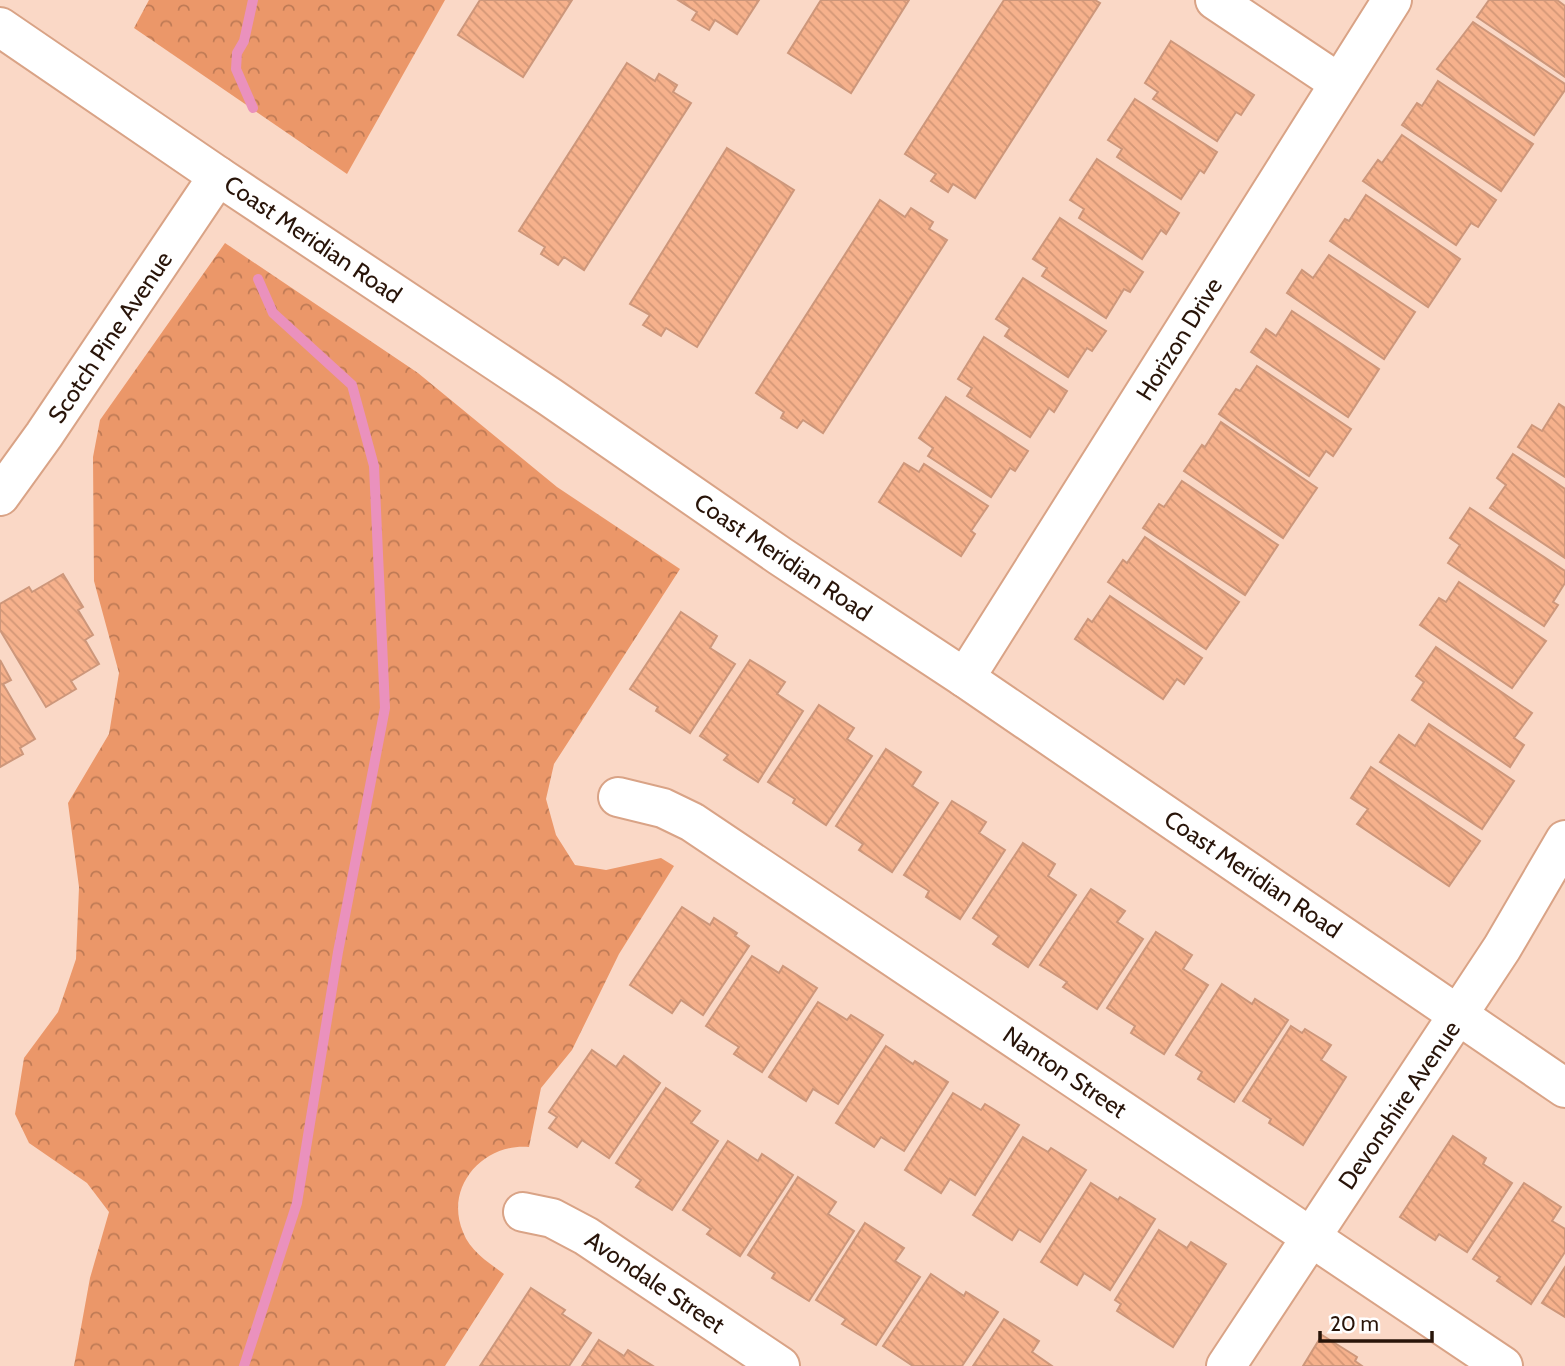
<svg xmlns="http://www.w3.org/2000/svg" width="1565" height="1366" font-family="Cabin,sans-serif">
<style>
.forest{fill:url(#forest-crowns)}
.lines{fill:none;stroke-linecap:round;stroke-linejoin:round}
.stream{stroke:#ea91bd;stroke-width:10}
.building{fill:url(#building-back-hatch);stroke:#cd977b;stroke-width:2}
.street-casing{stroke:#d9a386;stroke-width:42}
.secondary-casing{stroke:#d9a386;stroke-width:42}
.street{stroke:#fff;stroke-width:38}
.secondary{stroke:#fff;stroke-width:38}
.labels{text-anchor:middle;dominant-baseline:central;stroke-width:5;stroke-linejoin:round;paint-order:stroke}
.street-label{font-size:24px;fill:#281409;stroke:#fff}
</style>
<defs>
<pattern id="forest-crowns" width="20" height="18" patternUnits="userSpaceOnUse" patternTransform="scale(1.75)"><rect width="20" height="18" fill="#eb9769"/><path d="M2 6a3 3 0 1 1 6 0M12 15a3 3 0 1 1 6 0" fill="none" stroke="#be7a55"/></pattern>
<pattern id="building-back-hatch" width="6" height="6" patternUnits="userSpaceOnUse" patternTransform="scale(1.75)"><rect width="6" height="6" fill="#f6b18c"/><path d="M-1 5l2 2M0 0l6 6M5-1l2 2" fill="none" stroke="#d39777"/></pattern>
</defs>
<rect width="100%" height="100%" fill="#fad8c6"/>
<g class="forest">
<path d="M149,0H445L347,174L134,28Z"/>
<path d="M225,243L418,373L557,487L680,569L554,764L546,799L556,835L575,865L606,870L661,858L674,866L619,954L572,1050L541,1088L529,1147C483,1143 444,1187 463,1232C470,1251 488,1262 504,1274L445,1366H74L90,1278L109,1212L87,1183L29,1143L15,1114L24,1058L58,1012L76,959L79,887L68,803L109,734L119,673L94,581L93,457L100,420Z"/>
</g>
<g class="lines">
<g class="stream">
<path d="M253,108L236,69L237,53L244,41L253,0"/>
<path d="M244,1366L297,1203L338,952L385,708L374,466L352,385L273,313L258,279"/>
</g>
</g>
<g class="building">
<path d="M480,0H572L523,77L458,35Z"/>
<path d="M678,0H759L737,34L715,20L709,30L692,20L697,12Z"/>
<path d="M821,0H909L851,93L788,53Z"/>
<path d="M1004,0H1095L1100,3L975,198L953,184L948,192L931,181L936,174L905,154Z"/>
<path d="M1489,0H1557L1565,6V77L1477,17Z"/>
<path d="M1473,22L1565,84V90L1534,135L1437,69Z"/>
<path d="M1171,41L1254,95L1241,115L1236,112L1217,141L1153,99L1158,92L1145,83Z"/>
<path d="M627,63L655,81L659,74L677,85L673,92L691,103L584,270L564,257L558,265L541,254L545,247L519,231Z"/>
<path d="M1438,81L1533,144L1501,191L1402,125L1417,103L1422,106Z"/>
<path d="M1135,99L1217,152L1204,173L1200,170L1181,199L1117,157L1122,149L1108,140Z"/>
<path d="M1402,135L1496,200L1478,227L1471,223L1456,245L1363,181L1378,160L1382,163Z"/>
<path d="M727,148L794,190L697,347L666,328L661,336L643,325L650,315L630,304Z"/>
<path d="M1097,159L1179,213L1166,234L1161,230L1142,259L1079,218L1084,209L1070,200Z"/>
<path d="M1366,195L1460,259L1428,307L1330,241L1345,219L1349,221Z"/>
<path d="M880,200L905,217L911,208L933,222L929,229L947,240L823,433L803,420L797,428L781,418L784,412L756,393Z"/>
<path d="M1060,218L1143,272L1130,292L1124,289L1106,318L1042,276L1047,268L1033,259Z"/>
<path d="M1329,255L1415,312L1384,359L1287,293L1302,270L1313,278Z"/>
<path d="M1023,278L1106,331L1092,351L1087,348L1068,377L1005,336L1010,328L996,319Z"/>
<path d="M1292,311L1379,369L1348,417L1251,352L1266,329L1276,336Z"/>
<path d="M984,337L1067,391L1054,412L1049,408L1030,437L967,396L972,388L958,379Z"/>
<path d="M1257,366L1351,429L1333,456L1326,451L1309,476L1219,414L1236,389L1240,391Z"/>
<path d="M946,397L1028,451L1015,471L1010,468L991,497L928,456L933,448L919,438Z"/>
<path d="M1559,404L1565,408V477L1518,447L1532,425L1542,431Z"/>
<path d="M1221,422L1317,488L1283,538L1184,471L1202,445L1205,447Z"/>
<path d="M1513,454L1565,489V558L1490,508L1506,485L1497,478Z"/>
<path d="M904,463L919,472L924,464L988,506L971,531L975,534L961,556L879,502Z"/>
<path d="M1182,481L1278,545L1245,595L1143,528L1159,504L1164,507Z"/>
<path d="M1470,508L1565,571V583L1553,602L1558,605L1544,626L1448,563L1460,545L1450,538Z"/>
<path d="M1145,537L1239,602L1206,649L1108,582L1123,560L1127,563Z"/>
<path d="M63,574L83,607L78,610L93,635L85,640L99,664L71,681L76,689L46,707L0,630V604L29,587L32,592Z"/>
<path d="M1459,582L1546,641L1512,688L1420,625L1439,598L1446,602Z"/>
<path d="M1110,596L1202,658L1184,684L1177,679L1163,699L1075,639L1088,619L1092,622Z"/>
<path d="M681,612L717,636L710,648L735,664L690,733L656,711L658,707L630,689Z"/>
<path d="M1436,647L1532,713L1514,738L1524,745L1510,767L1412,700L1424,682L1416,676Z"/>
<path d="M0,660L11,680L3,684L35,739L20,748L23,754L0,767Z"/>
<path d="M750,660L785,682L777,694L803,711L758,782L724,760L728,755L700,736Z"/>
<path d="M819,705L854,728L847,739L872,756L826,825L793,803L795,799L768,782Z"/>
<path d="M1429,724L1514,781L1482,829L1380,762L1399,735L1415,746Z"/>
<path d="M886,749L921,772L912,786L938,803L892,872L859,850L863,844L836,826Z"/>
<path d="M1371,767L1480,841L1449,886L1357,824L1368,809L1351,798Z"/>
<path d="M952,801L986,822L979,833L1005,850L960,919L926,897L929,891L904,875Z"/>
<path d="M1023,843L1055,864L1048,876L1076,895L1028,967L993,944L999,936L973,918Z"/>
<path d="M1091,889L1125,911L1117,922L1143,939L1097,1009L1063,987L1067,982L1040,965Z"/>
<path d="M682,907L710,925L714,918L737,933L735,936L749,946L703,1015L681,1000L672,1013L630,985Z"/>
<path d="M1156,932L1192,955L1183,969L1208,985L1164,1054L1131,1033L1135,1026L1107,1008Z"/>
<path d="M752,956L779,973L783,966L817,988L762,1072L734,1054L739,1047L706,1026Z"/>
<path d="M1222,984L1252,1004L1255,999L1288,1020L1234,1102L1198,1079L1202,1072L1176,1055Z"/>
<path d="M818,1002L847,1020L851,1015L883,1035L838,1104L813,1089L806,1101L769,1077Z"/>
<path d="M1291,1026L1302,1033L1305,1029L1331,1045L1321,1060L1346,1077L1303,1145L1269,1123L1271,1119L1243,1101Z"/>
<path d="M886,1046L913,1064L915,1061L948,1082L904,1151L881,1137L874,1147L836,1123Z"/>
<path d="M592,1050L616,1067L624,1056L660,1083L609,1158L582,1140L577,1147L549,1128L557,1117L549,1112Z"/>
<path d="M666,1088L700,1111L691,1123L718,1141L672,1210L636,1187L641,1180L616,1163Z"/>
<path d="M953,1093L981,1110L985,1104L1019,1125L975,1195L950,1179L941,1193L905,1170Z"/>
<path d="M1453,1136L1486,1158L1483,1164L1512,1183L1467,1252L1439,1234L1435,1240L1400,1217Z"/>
<path d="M1023,1137L1048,1152L1051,1148L1086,1170L1040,1242L1019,1229L1012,1240L973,1215Z"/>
<path d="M728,1141L758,1161L762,1154L793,1175L740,1256L707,1234L711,1229L683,1210Z"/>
<path d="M798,1177L836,1202L828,1214L854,1231L809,1301L772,1278L775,1273L748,1255Z"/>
<path d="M1091,1183L1118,1200L1120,1197L1155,1219L1110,1290L1084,1273L1077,1285L1041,1262Z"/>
<path d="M1524,1183L1561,1207L1552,1221L1565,1229V1252L1531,1304L1497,1281L1500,1277L1473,1259Z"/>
<path d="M865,1223L904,1248L895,1261L920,1277L876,1345L842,1324L846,1319L816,1300Z"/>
<path d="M1159,1230L1187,1248L1191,1242L1226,1264L1173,1347L1117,1311L1121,1304L1115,1300Z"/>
<path d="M1565,1267V1317L1542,1303Z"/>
<path d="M931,1274L964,1296L966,1292L998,1312L962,1366H913L883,1346Z"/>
<path d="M531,1288L565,1310L562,1314L591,1333L569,1366H480Z"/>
<path d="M1004,1319L1039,1341L1032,1352L1052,1366H973Z"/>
<path d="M1322,1335L1357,1357L1355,1361L1362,1366H1303Z"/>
<path d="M599,1340L624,1356L628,1350L653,1366H582Z"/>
</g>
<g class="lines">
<defs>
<g id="street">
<path d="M1215,0L1339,83"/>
<path d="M0,496L44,435L218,176"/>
<path d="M965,678L1392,0"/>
<path d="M618,797L663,808L692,822L1503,1366"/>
<path d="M523,1212L552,1218L586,1236L780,1366"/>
<path d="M1226,1366L1502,948L1565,840"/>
</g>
<path id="secondary" d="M0,27L218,176L550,397L780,556L965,678L1565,1088"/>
</defs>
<use href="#street" class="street-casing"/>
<use href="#secondary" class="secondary-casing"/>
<use href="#street" class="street"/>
<use href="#secondary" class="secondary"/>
</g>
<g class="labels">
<g class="street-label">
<text transform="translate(313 239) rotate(34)">Coast Meridian Road</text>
<text transform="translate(110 337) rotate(-56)">Scotch Pine Avenue</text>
<text transform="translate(1179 339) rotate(-58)">Horizon Drive</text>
<text transform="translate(783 557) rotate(34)">Coast Meridian Road</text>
<text transform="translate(1253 874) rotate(34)">Coast Meridian Road</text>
<text transform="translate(1065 1072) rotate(34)">Nanton Street</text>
<text transform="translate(1399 1105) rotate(-56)">Devonshire Avenue</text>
<text transform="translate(655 1282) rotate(34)">Avondale Street</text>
</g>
</g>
<path d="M1320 1331v10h112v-10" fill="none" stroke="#281409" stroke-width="3.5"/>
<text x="1330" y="1331" font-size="21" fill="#281409" stroke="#ffffff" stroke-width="5" paint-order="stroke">20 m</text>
</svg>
